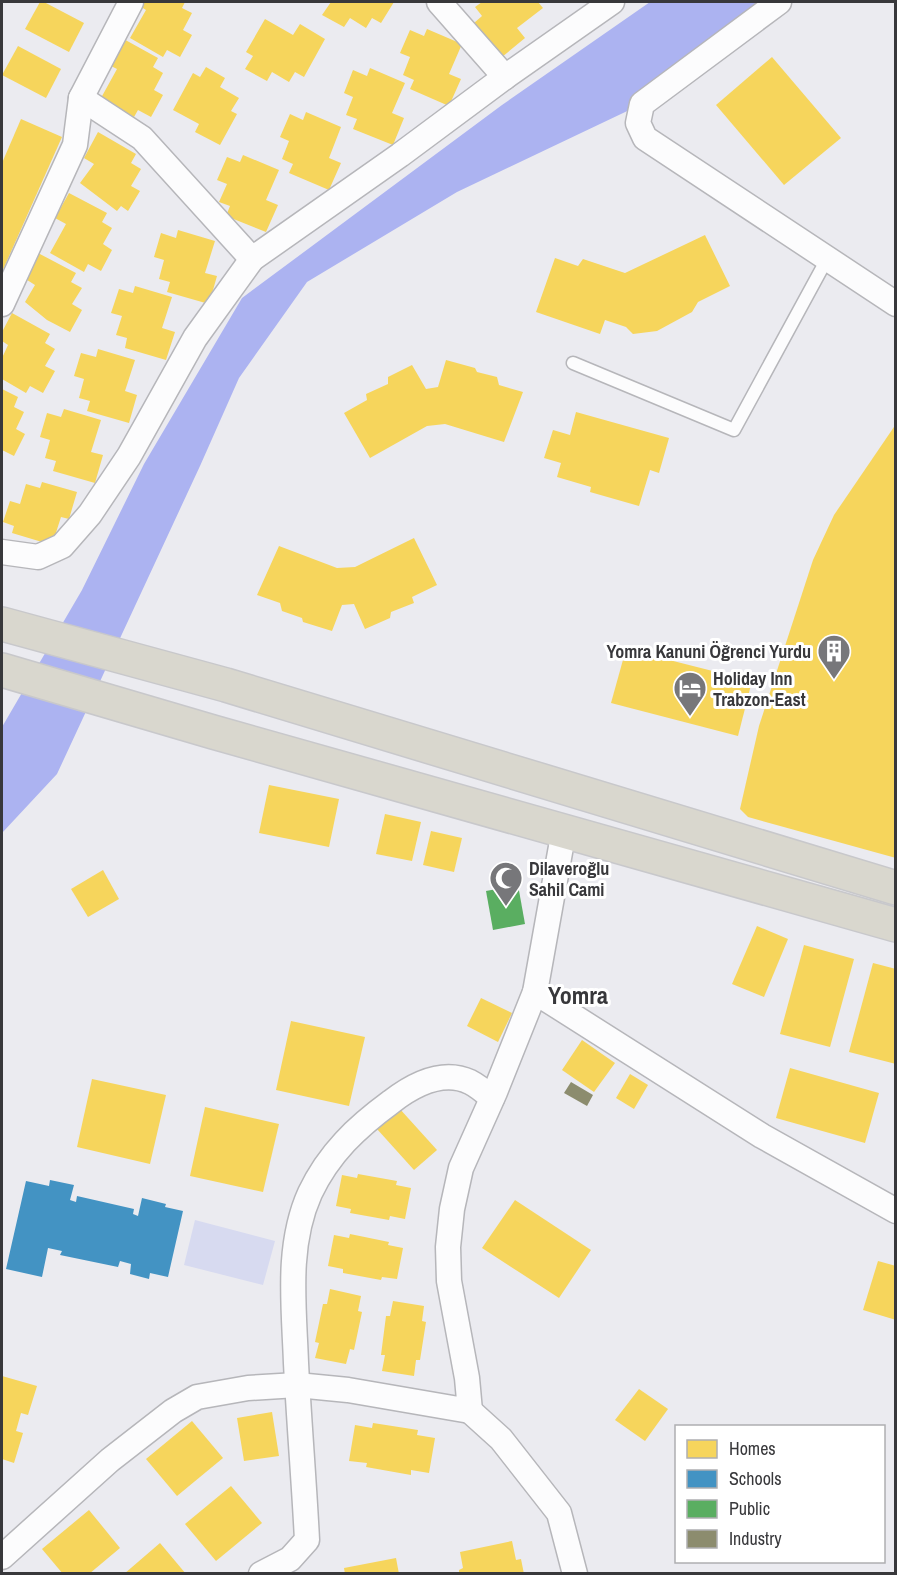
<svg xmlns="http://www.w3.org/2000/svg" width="897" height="1575" font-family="'Archivo Narrow',sans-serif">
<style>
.green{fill:#d7daf0}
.water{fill:#acb3f1}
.homes{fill:#f6d55c}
.schools{fill:#4393c3}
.public{fill:#5aae61}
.industry{fill:#8c8c6e}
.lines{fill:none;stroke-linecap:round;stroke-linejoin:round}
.lane-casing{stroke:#b6b6ba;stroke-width:15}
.street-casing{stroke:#b6b6ba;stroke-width:27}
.highway-casing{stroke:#c8c8cb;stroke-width:36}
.lane{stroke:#fcfcfd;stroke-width:12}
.street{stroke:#fcfcfd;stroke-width:24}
.highway{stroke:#d9d7ce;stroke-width:33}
.labels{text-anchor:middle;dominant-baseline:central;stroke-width:6;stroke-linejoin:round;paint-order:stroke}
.poi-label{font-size:18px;font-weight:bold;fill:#38383b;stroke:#fff;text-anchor:start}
.district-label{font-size:24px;font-weight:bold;fill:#38383b;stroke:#fff}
</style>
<rect width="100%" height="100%" fill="#ebebf0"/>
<path class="green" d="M195,1220L275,1241L263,1285L184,1265Z"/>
<path class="water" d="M650,2H779L642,104L457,192L307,282L239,378L200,466L57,774L2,833V727L82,590L144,464L242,298L502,105Z"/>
<g class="homes">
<path d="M40,2H44L84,23L69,52L25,29Z"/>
<path d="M136,2H185L182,8L192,13L183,30L192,35L180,57L167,50L163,57L130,38L146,10L135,3Z"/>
<path d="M331,2H394L381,23L372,18L366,28L350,18L344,27L322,15Z"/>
<path d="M482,2H538L543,8L517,28L525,38L502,57L474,23L482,16L475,7Z"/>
<path d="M265,19L293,35L300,24L325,39L304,77L295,72L289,82L272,72L267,81L245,69L253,56L246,52Z"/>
<path d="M427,29L462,44L449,74L461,79L449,106L410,89L414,80L403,75L410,57L400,53L410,30L424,36Z"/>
<path d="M120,37L158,58L153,67L163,73L154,90L163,95L151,117L138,110L134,117L101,98L117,69L105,63Z"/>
<path d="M18,46L61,69L46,98L2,75Z"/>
<path d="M772,57L841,138L784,185L716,105Z"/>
<path d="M206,67L225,78L220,87L239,98L231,111L237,114L220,145L195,132L199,124L173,110L193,73L200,77Z"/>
<path d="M370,68L405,83L392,113L404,118L393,145L353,129L357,119L346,115L353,97L344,93L353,70L367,76Z"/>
<path d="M306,112L341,127L329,158L341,163L329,190L289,173L293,164L282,159L289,141L280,137L290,114L303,120Z"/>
<path d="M21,119L62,137L2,272V163Z"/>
<path d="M98,132L136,154L131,163L141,169L131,186L140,191L128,211L121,206L117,211L80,183L94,164L84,158Z"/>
<path d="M243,155L279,170L266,200L278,205L266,232L226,216L230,206L219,202L227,184L217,180L227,157L240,162Z"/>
<path d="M69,193L107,213L102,222L112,228L103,244L112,250L101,271L88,264L84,272L50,253L66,224L55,218Z"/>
<path d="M178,230L215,241L205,273L217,276L209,304L167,292L170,282L159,279L164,260L154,257L161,233L176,238Z"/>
<path d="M705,235L730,286L698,302L692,312L657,331L633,334L626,327L605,320L600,334L536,312L555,258L578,266L583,259L625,273Z"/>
<path d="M38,253L76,273L71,282L82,288L72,304L82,310L70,332L47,320L25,302L35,285L24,278Z"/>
<path d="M135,286L172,297L162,328L175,332L166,360L125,348L127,338L116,335L122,316L111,313L119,289L133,293Z"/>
<path d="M12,313L50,334L45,343L55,349L45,366L55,371L43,393L30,386L26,393L2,379V358L8,345L2,341V332Z"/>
<path d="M98,349L135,360L125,391L137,395L129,423L87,411L90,401L79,398L84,379L74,376L81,353L96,357Z"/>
<path d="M446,360L475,368L477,372L497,377L499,385L523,392L504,442L445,424L427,426L370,458L344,413L367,400L366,394L388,384V377L412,365L426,389L438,387Z"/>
<path d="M2,389L18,397L14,407L24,412L16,429L25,434L14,456L2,450Z"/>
<path d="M64,409L101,420L91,452L103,455L95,483L53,471L56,461L45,458L50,440L40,437L47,413L61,417Z"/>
<path d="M576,412L669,438L659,473L650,470L639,506L590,492L591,487L557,477L561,463L544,458L553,430L570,435Z"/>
<path d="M896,424V858L748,817L740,809L759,726L813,560L834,515Z"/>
<path d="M42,482L77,492L69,519L61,517L52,545L12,533L14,526L3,522L10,501L20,504L26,484L40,488Z"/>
<path d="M414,538L437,585L412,597L414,603L391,612L390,618L365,629L354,604L342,605L332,631L303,622L302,618L282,611L280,603L257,595L279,546L337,568L355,567Z"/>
<path d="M626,649L752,681L738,736L611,703Z"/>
<path d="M269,785L339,799L329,847L259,833Z"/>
<path d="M385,814L421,822L412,861L376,854Z"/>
<path d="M431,831L462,838L454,872L423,865Z"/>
<path d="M103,870L119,899L88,917L71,889Z"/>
<path d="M757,926L788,939L764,997L732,984Z"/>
<path d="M804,945L854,959L830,1047L780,1034Z"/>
<path d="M873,963L896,969V1064L849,1052Z"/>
<path d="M481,998L512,1013L498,1042L467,1026Z"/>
<path d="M291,1021L365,1037L349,1106L276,1090Z"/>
<path d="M582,1040L615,1063L594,1092L562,1070Z"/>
<path d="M790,1068L879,1093L865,1143L776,1118Z"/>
<path d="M630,1074L648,1085L634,1109L616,1098Z"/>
<path d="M92,1079L166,1095L150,1164L77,1147Z"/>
<path d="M205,1107L279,1124L263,1192L190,1176Z"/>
<path d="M399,1108L437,1150L414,1170L377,1129Z"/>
<path d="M358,1174L397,1181L396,1185L411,1188L405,1219L390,1216L389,1220L350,1213L351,1209L336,1206L342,1175L357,1178Z"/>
<path d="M515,1200L591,1250L559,1298L482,1248Z"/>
<path d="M350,1234L389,1242L388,1245L403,1248L397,1279L382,1277L381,1280L343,1273V1269L328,1266L334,1235L349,1238Z"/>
<path d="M878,1261L896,1266V1320L863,1310Z"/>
<path d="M330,1289L361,1296L358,1311L362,1312L354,1350L350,1349L346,1364L315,1358L319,1343L315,1342L323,1304H327Z"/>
<path d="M393,1301L424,1306L422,1321L426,1322L420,1360H416L414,1376L382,1371L385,1355H381L386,1316H390Z"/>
<path d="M2,1376L37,1386L28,1415L21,1413L16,1431L23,1433L14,1463L2,1459Z"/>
<path d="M639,1389L668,1409L645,1441L615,1420Z"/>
<path d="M272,1412L279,1456L244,1461L237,1418Z"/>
<path d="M192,1421L223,1458L177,1496L146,1459Z"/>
<path d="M373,1423L418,1430L417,1435L435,1438L429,1473L411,1470V1475L366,1467L367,1463L349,1461L355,1425L372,1428Z"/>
<path d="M231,1486L262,1523L216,1561L185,1524Z"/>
<path d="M89,1510L120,1548L89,1574H63L42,1549Z"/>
<path d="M512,1541L516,1560L521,1559L524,1574H459V1570L463,1568L460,1552Z"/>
<path d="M160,1543L186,1574H124Z"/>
<path d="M396,1558L399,1574H345L344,1568Z"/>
</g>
<path class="schools" d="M50,1180L74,1185L70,1200L76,1202L77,1196L134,1209L133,1214L138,1216L142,1198L166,1204L165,1207L183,1211L168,1277L150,1273L149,1279L130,1274L131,1264L120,1261L118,1267L60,1255L62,1251L48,1248L42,1277L6,1269L26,1181L49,1186Z"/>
<path class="public" d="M518,885L525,924L493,930L486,891Z"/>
<path class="industry" d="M571,1082L593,1095L587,1106L564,1093Z"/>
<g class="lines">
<defs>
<path id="lane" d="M573,363L734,430L827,259"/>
<g id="street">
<path d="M439,2L505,77"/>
<path d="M779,2L642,104L638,123L645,138L896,304"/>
<path d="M81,98L142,138L252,259"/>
<path d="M2,304L75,145L81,98L131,2"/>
<path d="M2,552L38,557L62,546L90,514L129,456L195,338L252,259L400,155L505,77L612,2"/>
<path d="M535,992L762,1136L896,1211"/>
<path d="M470,1411L501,1439L559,1513L575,1574"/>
<path d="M2,1557L110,1460L173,1411L197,1397L248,1388L297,1385L348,1390L470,1411L467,1378L449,1281L448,1247L452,1209L461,1168L495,1092L535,992L564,830"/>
<path d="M261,1574L290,1559L307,1540C304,1481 299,1422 296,1363C294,1306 286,1246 310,1193C329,1153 357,1127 391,1102C413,1085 442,1069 470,1082C478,1086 485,1092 492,1098"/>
</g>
<g id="highway">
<path d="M2,624L226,685L896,888"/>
<path d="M2,670L213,732L896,925"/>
</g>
</defs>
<use href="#lane" class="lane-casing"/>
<use href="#street" class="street-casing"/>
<use href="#highway" class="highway-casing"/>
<use href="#lane" class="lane"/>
<use href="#street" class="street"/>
<use href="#highway" class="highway"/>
</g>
<defs>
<symbol id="building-pin" viewBox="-11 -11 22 30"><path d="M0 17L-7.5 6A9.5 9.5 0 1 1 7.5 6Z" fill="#77777a" stroke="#fff"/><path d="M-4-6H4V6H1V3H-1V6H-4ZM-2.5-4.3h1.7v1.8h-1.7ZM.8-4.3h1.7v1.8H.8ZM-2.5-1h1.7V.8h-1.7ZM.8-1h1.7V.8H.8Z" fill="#fff"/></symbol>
<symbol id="hotel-pin" viewBox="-11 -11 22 30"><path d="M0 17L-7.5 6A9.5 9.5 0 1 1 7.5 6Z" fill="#77777a" stroke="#fff"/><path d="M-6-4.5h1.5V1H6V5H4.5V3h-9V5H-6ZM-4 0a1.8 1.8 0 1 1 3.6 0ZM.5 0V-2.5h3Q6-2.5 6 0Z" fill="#fff"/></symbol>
<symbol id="mosque-pin" viewBox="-11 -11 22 30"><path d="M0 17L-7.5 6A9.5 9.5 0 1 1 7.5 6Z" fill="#77777a" stroke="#fff"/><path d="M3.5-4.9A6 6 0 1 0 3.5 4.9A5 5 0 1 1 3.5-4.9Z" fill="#fff"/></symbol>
</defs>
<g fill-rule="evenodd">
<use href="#building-pin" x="815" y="632" width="38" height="52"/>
<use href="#hotel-pin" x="671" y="669" width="38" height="52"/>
<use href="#mosque-pin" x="487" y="859" width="38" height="52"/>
</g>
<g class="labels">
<g class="poi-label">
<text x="811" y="651" text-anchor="end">Yomra Kanuni Öğrenci Yurdu</text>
<text x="713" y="678">Holiday Inn<tspan x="713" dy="21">Trabzon-East</tspan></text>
<text x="529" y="868">Dilaveroğlu<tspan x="529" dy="21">Sahil Cami</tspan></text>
</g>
<g class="district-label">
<text x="578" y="995">Yomra</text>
</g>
</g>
<rect width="897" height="1575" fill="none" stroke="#38383b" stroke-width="6"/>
<rect x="675" y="1425" width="210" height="138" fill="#ffffff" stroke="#afafb1" stroke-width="1.5"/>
<rect x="687" y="1440" width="30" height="18" fill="#f6d55c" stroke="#afafb1" stroke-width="1.5"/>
<text x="729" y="1455" font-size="18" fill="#38383b">Homes</text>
<rect x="687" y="1470" width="30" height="18" fill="#4393c3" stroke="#afafb1" stroke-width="1.5"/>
<text x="729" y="1485" font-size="18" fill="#38383b">Schools</text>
<rect x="687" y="1500" width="30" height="18" fill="#5aae61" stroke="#afafb1" stroke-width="1.5"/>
<text x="729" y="1515" font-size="18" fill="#38383b">Public</text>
<rect x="687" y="1530" width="30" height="18" fill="#8c8c6e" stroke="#afafb1" stroke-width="1.5"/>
<text x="729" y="1545" font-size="18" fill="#38383b">Industry</text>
</svg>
